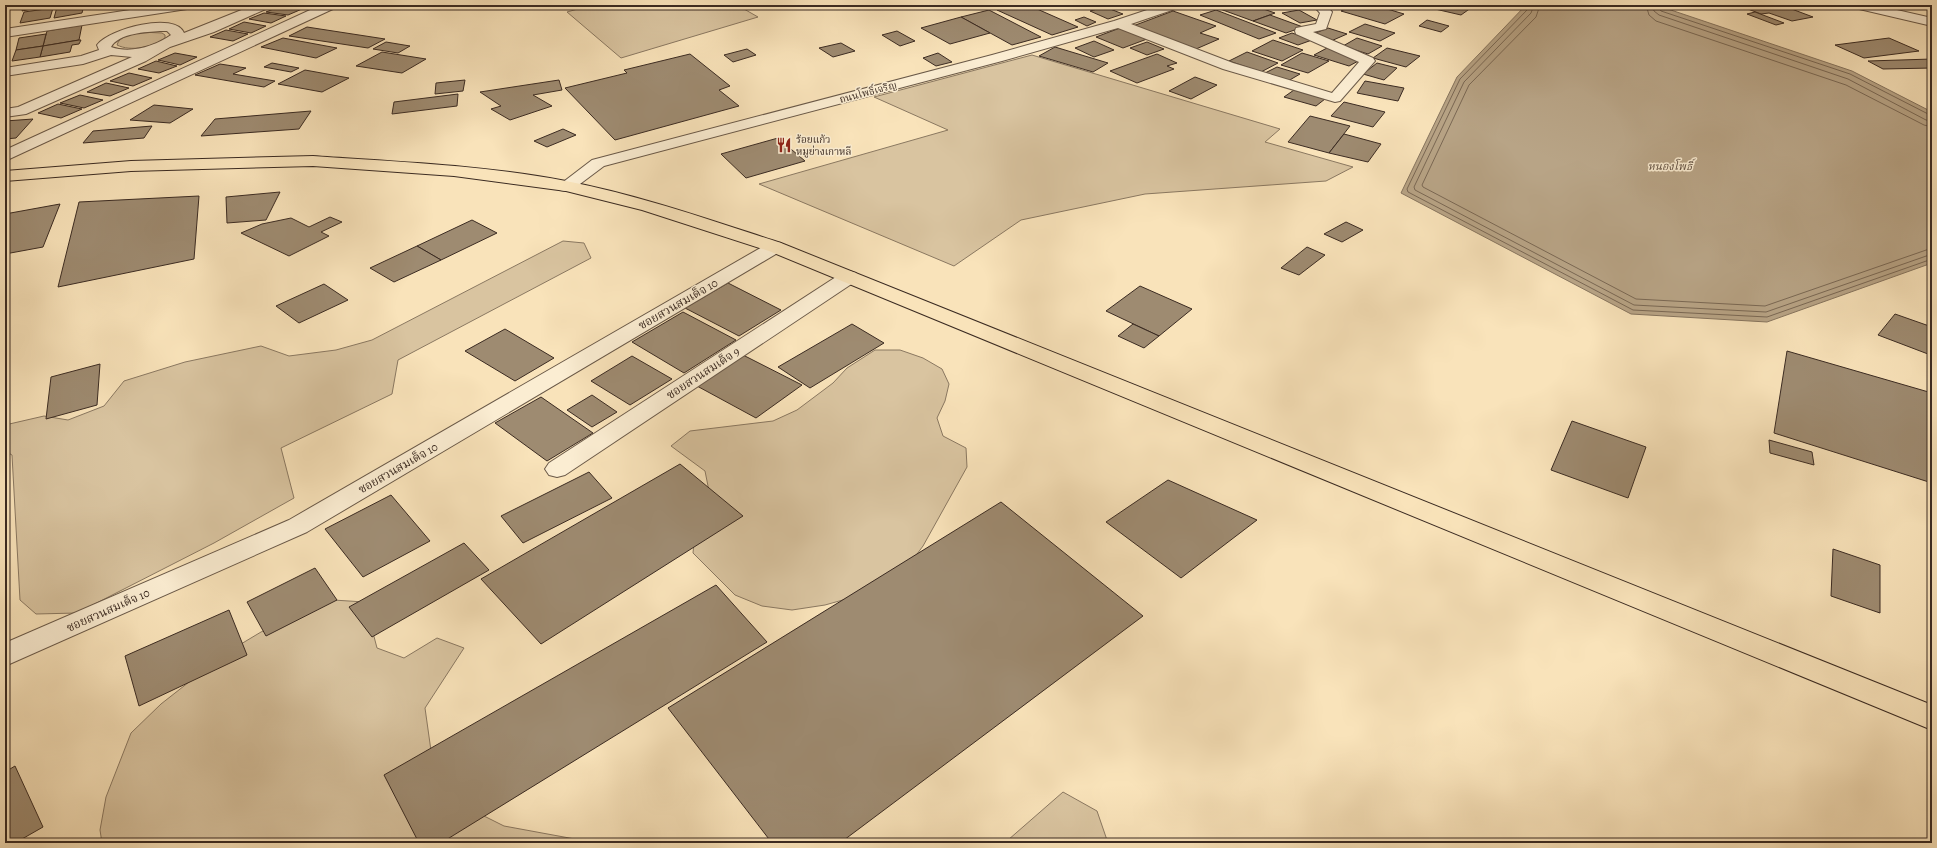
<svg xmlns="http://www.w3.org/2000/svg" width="1937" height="848" font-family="Alegreya,'Noto Serif Thai',serif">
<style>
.green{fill:#d9c4a0;stroke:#8a7861}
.water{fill:#b8a486;stroke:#86745e}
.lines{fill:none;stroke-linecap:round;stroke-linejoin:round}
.shore{stroke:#7a6854;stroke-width:1}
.building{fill:#9e8b71;stroke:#3b2b22}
.minor-casing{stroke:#6a5948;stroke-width:2}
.major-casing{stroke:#3b2b22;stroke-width:2}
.minor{fill:#fbedd2;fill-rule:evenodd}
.major{fill:#f9e3ba;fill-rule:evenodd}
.labels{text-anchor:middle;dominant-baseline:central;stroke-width:3;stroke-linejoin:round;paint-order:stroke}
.far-street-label{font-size:10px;fill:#3b2b22;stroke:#fbedd2}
.far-poi-label{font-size:10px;fill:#3b2b22;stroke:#fbedd2;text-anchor:start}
.far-water-label{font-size:11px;font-style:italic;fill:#604f40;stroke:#fbedd2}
.street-label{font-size:12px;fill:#3b2b22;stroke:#fbedd2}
</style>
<rect width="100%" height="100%" fill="#f9e3ba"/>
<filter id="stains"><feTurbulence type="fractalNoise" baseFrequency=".005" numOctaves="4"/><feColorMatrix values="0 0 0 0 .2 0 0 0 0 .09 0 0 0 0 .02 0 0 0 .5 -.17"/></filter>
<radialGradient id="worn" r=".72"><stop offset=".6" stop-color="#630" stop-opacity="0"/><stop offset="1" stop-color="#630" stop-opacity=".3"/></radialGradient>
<g class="green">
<path d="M592,5H737L758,17L621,58L567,12Z"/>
<path d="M141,32L162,33L165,35V38C153,47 131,52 117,45C119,36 133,34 141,32Z"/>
<path d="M1032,55L1280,129L1265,142L1353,167L1326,181L1145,194L1021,220L954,266L759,184L948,130L874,97Z"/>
<path d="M563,241L584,243L591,258L398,360L392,394L281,448L294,498L214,543L77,613L36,614L20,600L12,455L5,451V425L44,416L68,420L104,406L124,381L185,362L261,346L289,356L336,350L372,340Z"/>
<path d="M875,350H900L923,358L942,369L949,384L945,401L937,418L943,436L966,448L967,467L923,546L908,566L857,596L825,605L792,610L762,606L735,595L693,553L695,532L709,491L705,471L671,446L690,431L773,421L797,410L833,383L847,368Z"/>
<path d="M333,600L365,602L377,648L404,658L437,638L464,648L425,708L433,765L442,795L504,826L591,842L615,843H102L100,830L106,797L131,733L161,704L226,653L261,632Z"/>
<path d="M1063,792L1097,811L1108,843H1002L1008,840Z"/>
</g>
<path class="water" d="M1526,5H1656L1852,71L1932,112V263L1767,322L1631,314L1401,193L1457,77Z"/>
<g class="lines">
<g class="shore">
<path d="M1529,5L1527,10L1460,79L1407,189L1408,192L1633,310L1767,317L1932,259"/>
<path d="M1534,5L1531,13L1464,82L1414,187L1415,190L1634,305L1766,312L1932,254"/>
<path d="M1540,5L1536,17L1469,85L1422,185L1423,187L1636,299L1765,306L1932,248"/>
<path d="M1646,5L1649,15L1656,21L1846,85L1924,125L1932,127"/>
<path d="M1652,5L1654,11L1659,15L1848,79L1926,120L1932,121"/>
<path d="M1657,5L1661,11L1850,74L1932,116"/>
</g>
</g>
<g class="building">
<path d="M24,5H52L22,11Z"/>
<path d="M71,5H84L82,13L54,18L57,7Z"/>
<path d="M1013,5H1028L1078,27L1052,35L997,10Z"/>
<path d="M1113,5H1137L1125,9Z"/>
<path d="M1209,5H1252L1275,13L1253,21Z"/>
<path d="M1353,5H1374L1404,14L1385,24L1341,11Z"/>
<path d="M1419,5H1441L1435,9Z"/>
<path d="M1441,5H1475L1461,15L1435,9Z"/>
<path d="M1745,5H1781L1813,17L1792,21L1769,13L1761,14L1740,6Z"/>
<path d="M281,6L302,9L288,15L266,12Z"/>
<path d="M1105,7L1123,14L1108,19L1090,11Z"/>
<path d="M53,8L50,18L20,23L24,12Z"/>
<path d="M989,10L1041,37L1012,45L961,17Z"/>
<path d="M1216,10L1276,33L1259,39L1200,15Z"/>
<path d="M1299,10L1317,20L1300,23L1282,13Z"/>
<path d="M1173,11L1216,26L1200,33L1219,39L1196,49L1133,26Z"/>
<path d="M1755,12L1784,23L1776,25L1747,14Z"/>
<path d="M264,13L286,16L271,23L249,19Z"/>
<path d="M1270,15L1303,27L1286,33L1253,21Z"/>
<path d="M961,17L990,33L950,44L921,28Z"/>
<path d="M1084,17L1096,22L1087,26L1075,20Z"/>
<path d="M1427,20L1449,26L1441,32L1419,26Z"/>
<path d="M244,22L266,26L251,33L229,29Z"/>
<path d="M1365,24L1395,33L1380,41L1349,32Z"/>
<path d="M82,25L79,40L43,46L47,31Z"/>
<path d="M307,27L385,39L368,48L289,36Z"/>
<path d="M1120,28L1147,39L1123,48L1096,37Z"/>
<path d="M1328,28L1347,34L1331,41L1313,34Z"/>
<path d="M226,30L248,34L233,41L210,37Z"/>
<path d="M897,31L915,41L900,46L882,35Z"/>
<path d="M1292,33L1312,40L1298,45L1279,38Z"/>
<path d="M46,34L43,46L16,50L19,38Z"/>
<path d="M283,38L337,48L316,58L261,47Z"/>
<path d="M1357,38L1382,46L1368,54L1343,46Z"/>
<path d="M1889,38L1919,51L1864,58L1835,45Z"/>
<path d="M79,40H81L79,44L72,45L70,52L40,57L43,46Z"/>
<path d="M1273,40L1303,50L1282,61L1252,51Z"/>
<path d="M1094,41L1114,50L1094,57L1075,48Z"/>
<path d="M386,42L410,46L398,53L373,49Z"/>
<path d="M1147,42L1164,49L1147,55L1130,48Z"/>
<path d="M841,43L855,51L833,57L819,48Z"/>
<path d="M43,46L40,57L12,61L16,50Z"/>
<path d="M1055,47L1108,63L1093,72L1039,56Z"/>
<path d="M1327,48L1362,59L1349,66L1314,55Z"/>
<path d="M1387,48L1420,56L1406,67L1373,58Z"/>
<path d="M747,49L756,55L733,62L724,55Z"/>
<path d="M382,52L426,59L402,73L356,66Z"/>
<path d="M1247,52L1278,63L1261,72L1229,61Z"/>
<path d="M175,53L197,57L180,65L158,60Z"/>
<path d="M938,53L952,62L936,66L923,58Z"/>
<path d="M1302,53L1329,61L1308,73L1281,65Z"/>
<path d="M690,54L730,86L719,90L739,106L615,140L565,88L627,73L624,70Z"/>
<path d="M1157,54L1177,63L1167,66L1174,69L1137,83L1110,71Z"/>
<path d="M1932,59V68L1883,69L1868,61Z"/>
<path d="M156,61L177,66L159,73L138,69Z"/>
<path d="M272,63L299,68L291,72L264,67Z"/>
<path d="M1377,63L1397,68L1384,80L1363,74Z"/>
<path d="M220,64L246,68L233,74L275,81L264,87L195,75Z"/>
<path d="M1277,67L1300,74L1288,81L1265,73Z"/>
<path d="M305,70L349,78L322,92L278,84Z"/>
<path d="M129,73L152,78L133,86L110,81Z"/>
<path d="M1195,77L1217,85L1191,99L1169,91Z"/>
<path d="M465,80L463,91L435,94L436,83Z"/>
<path d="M559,80L562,90L533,95L552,106L510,120L491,109L501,106L480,92Z"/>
<path d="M1365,81L1404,88L1398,101L1357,93Z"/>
<path d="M106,83L129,88L110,96L87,92Z"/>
<path d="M1294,90L1325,99L1316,106L1284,97Z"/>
<path d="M458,94L457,106L392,114L394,102Z"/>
<path d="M80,95L103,100L84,108L60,103Z"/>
<path d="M1344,102L1385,112L1373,127L1331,116Z"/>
<path d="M58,104L82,109L61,118L38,113Z"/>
<path d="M154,105L193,109L170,123L130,120Z"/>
<path d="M311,111L299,129L201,136L215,119Z"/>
<path d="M1310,116L1350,126L1329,153L1288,142Z"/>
<path d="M33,119L16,138L5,139V121Z"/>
<path d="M152,126L144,138L83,143L93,131Z"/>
<path d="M563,129L576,135L547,147L534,141Z"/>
<path d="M1344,134L1381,144L1368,162L1329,153Z"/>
<path d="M778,138L805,161L746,178L721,154Z"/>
<path d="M280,192L266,220L227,223L226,197Z"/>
<path d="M199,196L194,259L58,287L79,202Z"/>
<path d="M60,204L43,247L5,254V214Z"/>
<path d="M330,217L342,222L321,232L329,236L289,256L241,233L262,224L291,218L309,227Z"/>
<path d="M472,220L497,233L441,260L417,246Z"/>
<path d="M1346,222L1363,230L1342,242L1324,234Z"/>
<path d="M417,246L441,260L394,282L370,268Z"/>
<path d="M1307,247L1325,255L1299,275L1281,268Z"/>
<path d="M728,283L781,310L739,336L685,308Z"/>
<path d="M324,284L348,300L299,323L276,306Z"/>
<path d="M1140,286L1192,309L1159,336L1106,311Z"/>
<path d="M683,312L736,340L684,373L632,342Z"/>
<path d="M1895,314L1932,327V348L1928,354L1878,335Z"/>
<path d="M852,324L884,343L810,388L778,367Z"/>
<path d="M1133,324L1159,336L1144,348L1118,336Z"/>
<path d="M505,329L554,358L515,381L465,351Z"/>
<path d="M1787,351L1932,393V483L1774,433Z"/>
<path d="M743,355L802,385L756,418L697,386Z"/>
<path d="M632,356L672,379L630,405L591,381Z"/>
<path d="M100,364L97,405L46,419L51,377Z"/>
<path d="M592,395L617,412L592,427L567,410Z"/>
<path d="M541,397L593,433L547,461L495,423Z"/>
<path d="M1572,421L1646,447L1628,498L1551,470Z"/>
<path d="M1769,440L1812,452L1814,465L1770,453Z"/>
<path d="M680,464L743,516L541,644L481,579Z"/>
<path d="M589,472L612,498L523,543L501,516Z"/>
<path d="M1168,480L1257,520L1181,578L1106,522Z"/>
<path d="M391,495L430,541L363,577L325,529Z"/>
<path d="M1001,502L1143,616L840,843H772L668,708Z"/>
<path d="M464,543L489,570L372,637L349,607Z"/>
<path d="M1833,549L1880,565V613L1831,596Z"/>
<path d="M315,568L337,600L266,636L247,602Z"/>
<path d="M716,585L767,642L441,843H419L384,775Z"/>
<path d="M229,610L247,655L139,706L125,656Z"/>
<path d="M15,766L43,827L15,843H5V772Z"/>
</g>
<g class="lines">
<defs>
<g id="minor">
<path d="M163,5H193L187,9L5,37V29Z"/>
<path d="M254,5H270L268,8L214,32L170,47L146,61L26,114L5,117V109L18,107L132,57L111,55L83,64L5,76V68L81,56L99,50L97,45C109,29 175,11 184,33ZM160,31H167L171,35C155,46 131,54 111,47C119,33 146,32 160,31Z"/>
<path d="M321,5H337L335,8L5,161V150Z"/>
<path d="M1162,5H1180L1178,8L1131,24L1233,63L1332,93L1359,62L1296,34L1295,31L1296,28L1316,24L1320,13L1313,5H1326L1332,12L1326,29L1313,32L1373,58L1375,61L1340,101L1335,102L1223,69L1118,28L1002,61L604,166L572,190L566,191L560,190L558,186L592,160L992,55L1114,21Z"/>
<path d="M1853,5H1875L1932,18V26L1855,8Z"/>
<path d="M775,242L781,243L784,247L781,251L307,532L5,666V643L289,520L769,243Z"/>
<path d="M849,271L856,273L858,277L856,281L565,475L557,477L549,475L545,469L549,463L842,273Z"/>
</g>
<path id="major" d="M313,156C397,162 483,165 566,181C639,195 710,220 781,243L1932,705V730L769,251L642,210L566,191L454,176L313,166L131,171L5,181V171L131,161Z"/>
</defs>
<use href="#minor" class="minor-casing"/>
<use href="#major" class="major-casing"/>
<use href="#minor" class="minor"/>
<use href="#major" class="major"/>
</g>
<defs>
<symbol id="restaurant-bare" viewBox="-9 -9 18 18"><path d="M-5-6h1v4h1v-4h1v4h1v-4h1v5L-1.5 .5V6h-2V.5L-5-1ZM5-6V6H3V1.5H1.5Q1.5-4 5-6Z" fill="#8f2418" stroke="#fbedd2" stroke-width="2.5" paint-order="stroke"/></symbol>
</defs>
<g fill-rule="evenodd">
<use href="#restaurant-bare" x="773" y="134" width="22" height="22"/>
</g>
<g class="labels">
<g class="far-street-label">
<text transform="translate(868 92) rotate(-15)">ถนนโพธิ์เจริญ</text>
</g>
<g class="far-poi-label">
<text x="796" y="139">ร้อยแก้ว<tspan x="796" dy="12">หมูย่างเกาหลี</tspan></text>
</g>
<g class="far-water-label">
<text x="1670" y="166">หนองโพธิ์</text>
</g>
<g class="street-label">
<text transform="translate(678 304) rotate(-30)">ซอยสวนสมเด็จ 10</text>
<text transform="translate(703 373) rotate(-33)">ซอยสวนสมเด็จ 9</text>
<text transform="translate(398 468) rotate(-30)">ซอยสวนสมเด็จ 10</text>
<text transform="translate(108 610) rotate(-24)">ซอยสวนสมเด็จ 10</text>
</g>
</g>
<rect width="1937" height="848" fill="none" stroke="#f9e3ba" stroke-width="20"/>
<rect x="6" y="6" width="1925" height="836" fill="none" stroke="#3b2b22" stroke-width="2"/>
<rect x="10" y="10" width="1917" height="828" fill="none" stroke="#3b2b22"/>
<rect width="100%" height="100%" filter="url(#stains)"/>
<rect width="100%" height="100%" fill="url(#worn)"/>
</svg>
